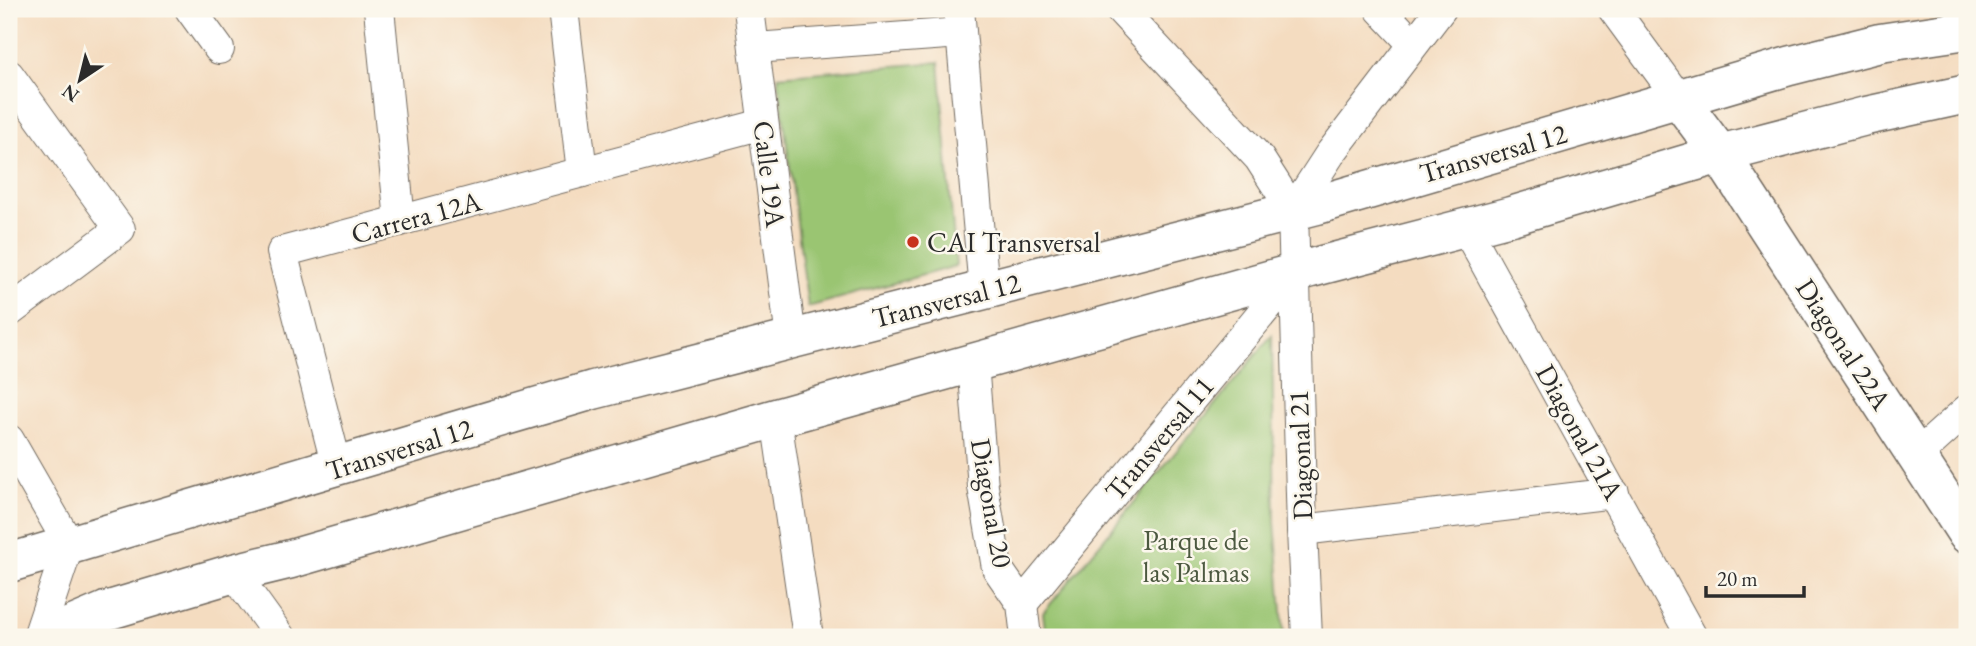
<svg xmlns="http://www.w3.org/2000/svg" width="1976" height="646" font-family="'EB Garamond',serif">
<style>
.green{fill:#9ac572;stroke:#62784e;stroke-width:2}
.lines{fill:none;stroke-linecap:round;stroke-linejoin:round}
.minor-casing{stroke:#71695f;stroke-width:32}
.secondary-casing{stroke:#71695f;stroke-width:41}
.minor{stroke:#fff;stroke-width:30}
.secondary{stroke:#fff;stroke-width:38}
.poi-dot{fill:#c8321e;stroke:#fbf7ec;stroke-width:2.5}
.labels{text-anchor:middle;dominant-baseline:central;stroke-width:5;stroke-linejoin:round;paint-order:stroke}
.street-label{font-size:28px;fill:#2b2b2b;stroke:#fbf7ec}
.poi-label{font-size:28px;fill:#2b2b2b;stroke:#fbf7ec;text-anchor:start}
.park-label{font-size:28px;fill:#4c5940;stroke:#fbf7ec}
</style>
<rect width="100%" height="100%" fill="#fbf7ec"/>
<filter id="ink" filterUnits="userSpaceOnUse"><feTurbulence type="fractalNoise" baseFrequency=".0143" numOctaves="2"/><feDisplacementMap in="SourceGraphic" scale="14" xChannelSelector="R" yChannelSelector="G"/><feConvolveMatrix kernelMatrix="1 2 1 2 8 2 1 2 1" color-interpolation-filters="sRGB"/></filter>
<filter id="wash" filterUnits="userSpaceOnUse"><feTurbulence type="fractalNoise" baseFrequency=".00686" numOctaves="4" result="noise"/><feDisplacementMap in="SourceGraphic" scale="28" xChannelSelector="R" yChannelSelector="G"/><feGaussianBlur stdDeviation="1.57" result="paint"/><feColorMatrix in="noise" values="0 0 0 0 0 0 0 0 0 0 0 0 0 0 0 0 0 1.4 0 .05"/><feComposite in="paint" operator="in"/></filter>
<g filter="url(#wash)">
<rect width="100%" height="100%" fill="#f4dcc0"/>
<g class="green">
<path d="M939,62L956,266L808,307L778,76Z"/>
<path d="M1272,335L1275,522L1284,637H1046L1043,613Z"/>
</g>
</g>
<g filter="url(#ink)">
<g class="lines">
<defs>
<g id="minor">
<path d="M190,9L219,49"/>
<path d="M379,9L400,221"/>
<path d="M563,9L582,172"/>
<path d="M749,9L791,339"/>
<path d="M959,9L984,290"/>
<path d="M1120,9L1259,158L1293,211"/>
<path d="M1380,9L1413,44"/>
<path d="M1613,9L1679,99"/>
<path d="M754,48L961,33"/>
<path d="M9,75L120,229L9,312"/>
<path d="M1293,211L1302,530L1307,637"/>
<path d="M1293,211L1330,154L1441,9"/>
<path d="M1466,228L1692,637"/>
<path d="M973,363L983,487L997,568L1022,604L1026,637"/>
<path d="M776,418L808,637"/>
<path d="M9,440L69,544L38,637"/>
<path d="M1916,456L1967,410"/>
<path d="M337,467L282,252L763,124"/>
<path d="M1302,530L1614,493"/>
<path d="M234,573L280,637"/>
<path d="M1022,604L1295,273"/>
</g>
<g id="secondary">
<path d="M1679,99L1720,154L1967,534"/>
<path d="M9,563L593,390L1317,205L1789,66L1880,43L1967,30"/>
<path d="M45,637L106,611L234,573L291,559L776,418L1322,265L1511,216L1720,154L1866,116L1967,94"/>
</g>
</defs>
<use href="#minor" class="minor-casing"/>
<use href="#secondary" class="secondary-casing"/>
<use href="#minor" class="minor"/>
<use href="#secondary" class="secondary"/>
</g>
</g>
<circle class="poi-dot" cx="913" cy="242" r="7"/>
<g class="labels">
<g class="street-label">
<text transform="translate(1493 153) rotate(-16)">Transversal 12</text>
<text transform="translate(770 174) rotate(83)">Calle 19A</text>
<text transform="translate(416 217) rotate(-15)">Carrera 12A</text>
<text transform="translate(946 300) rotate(-14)">Transversal 12</text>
<text transform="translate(1844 344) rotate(57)">Diagonal 22A</text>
<text transform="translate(1580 432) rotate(61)">Diagonal 21A</text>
<text transform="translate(1159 438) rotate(-50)">Transversal 11</text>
<text transform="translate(399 449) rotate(-17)">Transversal 12</text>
<text transform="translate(1300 455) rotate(-92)">Diagonal 21</text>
<text transform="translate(992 503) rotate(80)">Diagonal 20</text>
</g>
<g class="poi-label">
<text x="927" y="242">CAI Transversal</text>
</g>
<g class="park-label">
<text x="1196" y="540">Parque de<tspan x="1196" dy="32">las Palmas</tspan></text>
</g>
</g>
<rect width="1976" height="646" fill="none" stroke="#fbf7ec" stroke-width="35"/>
<g transform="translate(80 80) rotate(215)" stroke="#fbf7ec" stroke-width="5" paint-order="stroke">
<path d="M0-5L12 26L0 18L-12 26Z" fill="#2b2b2b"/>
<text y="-10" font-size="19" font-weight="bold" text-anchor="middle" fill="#2b2b2b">N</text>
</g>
<path d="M1706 586v10h98v-10" fill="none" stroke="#2b2b2b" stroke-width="3.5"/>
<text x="1717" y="586" font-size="21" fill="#2b2b2b" stroke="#fbf7ec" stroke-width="5" paint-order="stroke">20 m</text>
</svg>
